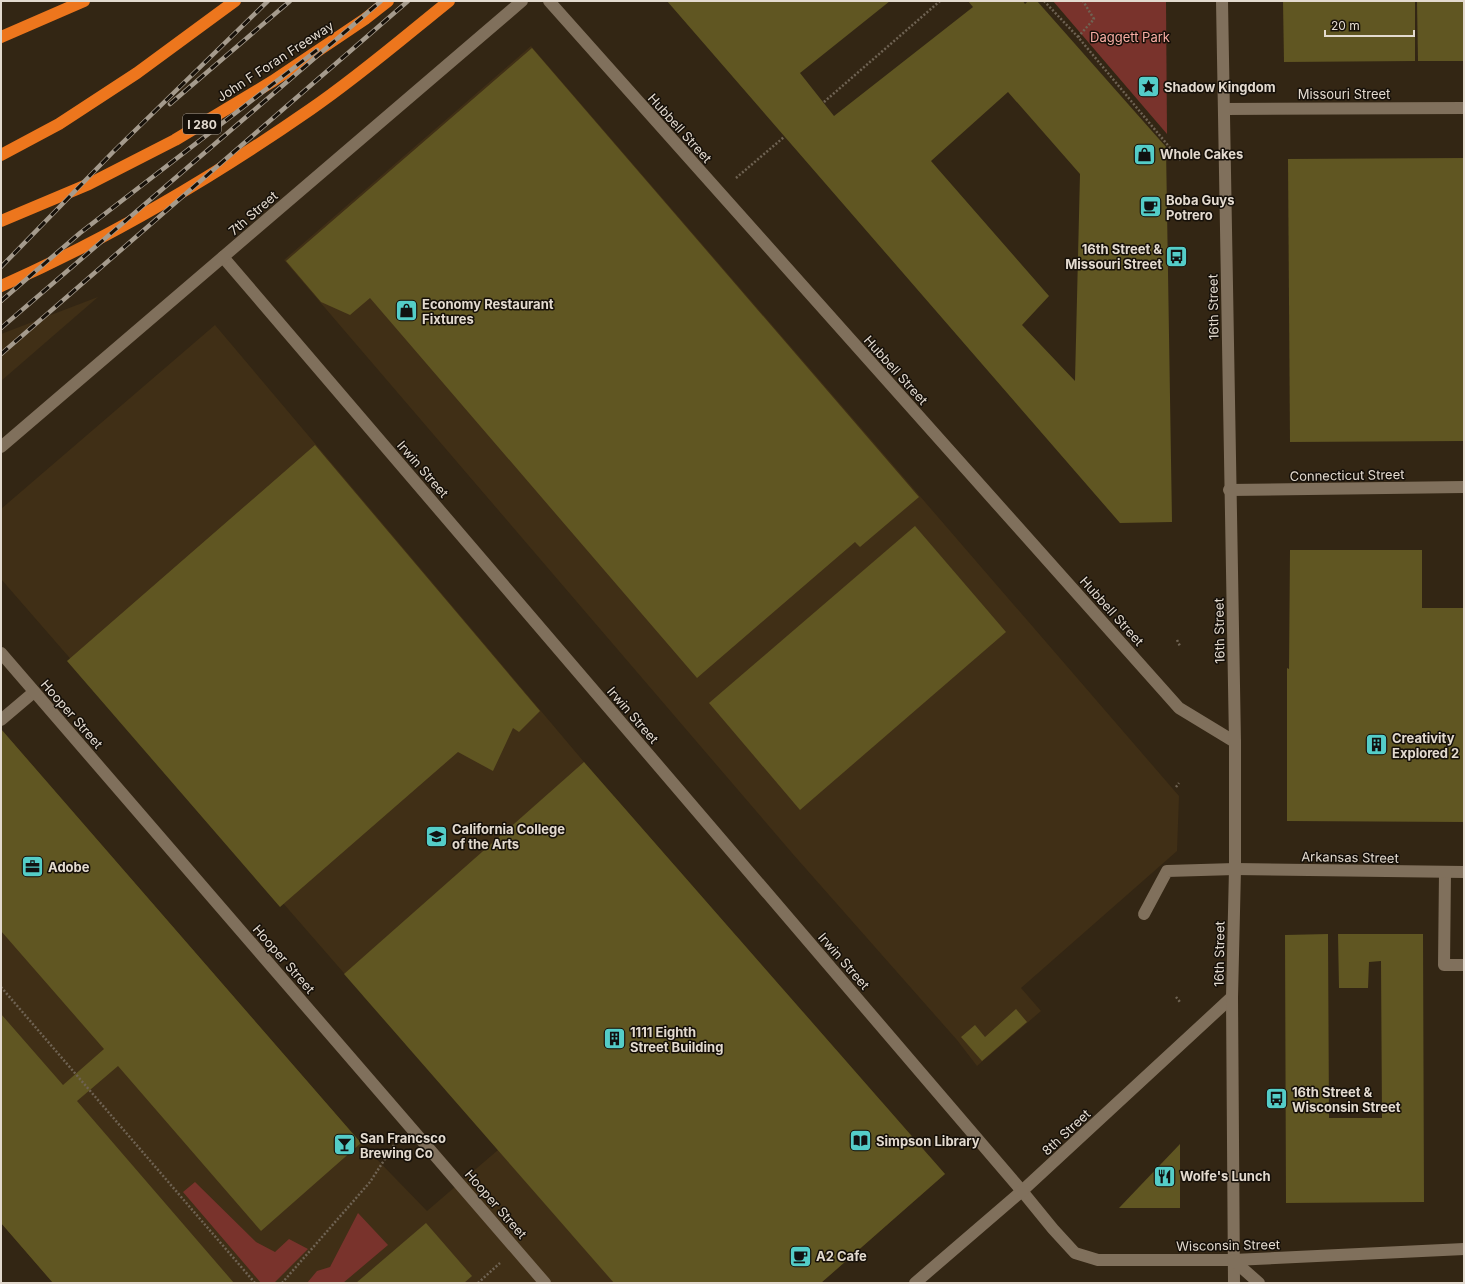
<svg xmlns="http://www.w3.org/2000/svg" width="1465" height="1284" font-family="Inter,sans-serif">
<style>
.built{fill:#402f16}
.green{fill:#79332c}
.building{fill:#605622;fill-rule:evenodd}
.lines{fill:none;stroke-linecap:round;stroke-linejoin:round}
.path{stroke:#6f6353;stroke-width:2.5;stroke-dasharray:2 2;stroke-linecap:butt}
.lane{stroke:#80705c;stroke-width:12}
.street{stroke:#80705c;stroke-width:12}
.secondary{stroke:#80705c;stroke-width:12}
.highway{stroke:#ed761d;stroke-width:12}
.rail-casing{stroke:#a59b8d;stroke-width:4.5}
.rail{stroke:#161009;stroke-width:3;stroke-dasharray:9;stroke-linecap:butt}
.labels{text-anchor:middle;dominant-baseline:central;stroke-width:3;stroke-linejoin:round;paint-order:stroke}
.shield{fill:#161009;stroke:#a69d94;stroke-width:1}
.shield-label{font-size:12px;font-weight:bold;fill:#e3dacf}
.park-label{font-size:13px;fill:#f8ada4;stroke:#161009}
.street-label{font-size:13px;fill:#e3dacf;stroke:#161009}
.poi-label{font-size:13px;font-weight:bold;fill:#e3dacf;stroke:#161009;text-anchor:start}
</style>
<rect width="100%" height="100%" fill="#332614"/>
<g class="built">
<path d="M531,46L1179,796L1177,851L1021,988L1041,1011L977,1066L957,1040L792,853L284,260Z"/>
<path d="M98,297L1,381V334Z"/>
<path d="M215,325L584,762L945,1174L821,1283H53L1,1223V729L361,1143L427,1211L498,1150L1,579V509Z"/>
</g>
<g class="green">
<path d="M1053,1H1166L1167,134Z"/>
<path d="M195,1182L256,1242L275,1252L289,1239L308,1249L274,1283H261L183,1192Z"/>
<path d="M358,1213L388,1245L343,1283H307L317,1271L330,1267Z"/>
</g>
<g class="building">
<path d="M667,1H890L800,73L834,116L973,7L968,1H1023L1025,4L1028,1H1037L1166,147L1172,522L1120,523ZM1008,92L1080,174L1075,381L1022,325L1049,296L931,161Z"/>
<path d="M1283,1H1415V61L1284,62Z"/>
<path d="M1417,1H1464V61H1418Z"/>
<path d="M532,48L919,497L860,547L855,542L697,678L370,298L350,315L321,302L286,261Z"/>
<path d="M1464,158V441L1290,442L1288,159Z"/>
<path d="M315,445L540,711L519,732L513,728L493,771L458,752L280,907L67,661Z"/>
<path d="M915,526L1006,632L800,810L709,703Z"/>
<path d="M1290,550H1422V608H1464V822L1287,821V668L1289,669Z"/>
<path d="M1,729L361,1143L261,1231L118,1066L77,1101L234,1283H53L1,1223V1014L63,1085L104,1049L1,931Z"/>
<path d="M584,762L945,1174L821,1283H614L344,974Z"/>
<path d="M1328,934L1329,1118H1382L1381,961L1369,962L1368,988H1339L1338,934H1423L1424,1202L1286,1203L1285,935Z"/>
<path d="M1016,1009L1027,1022L982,1061L961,1037L975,1025L985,1037Z"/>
<path d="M1180,1144V1208H1119Z"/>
<path d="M426,1223L472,1276L464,1283H356Z"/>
</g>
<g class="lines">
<g class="path">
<path d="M1044,1L1078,37L1181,161"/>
<path d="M1078,37L1094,19L1083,1"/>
<path d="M824,102L940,1"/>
<path d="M736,178L784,137"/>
<path d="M1177,640L1180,646"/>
<path d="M1176,787L1179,783"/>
<path d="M1,987L255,1283"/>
<path d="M1176,997L1180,1002"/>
<path d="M282,1283L370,1182L396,1142"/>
<path d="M478,1283L500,1263"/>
</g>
<g class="lane">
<path d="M1,720L34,692"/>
<path d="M1445,872L1444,965H1464"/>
<path d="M1144,914L1167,871L1235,869"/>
</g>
<g class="street">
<path d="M549,1L1179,708L1235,742"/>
<path d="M1225,109L1464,108"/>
<path d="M223,257L1022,1191L1053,1229L1075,1253L1098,1260H1233L1464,1249"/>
<path d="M1229,490L1464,487"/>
<path d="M1,653L545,1283"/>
<path d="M1235,869L1464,872"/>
<path d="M915,1283L1022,1191L1232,997"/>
</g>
<g class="secondary">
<path d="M1222,1L1235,742V869L1232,997L1234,1283"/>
<path d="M1,447L522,1"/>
<path d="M1233,1260L1259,1283"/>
</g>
<g class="highway">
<path d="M1,37L84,1"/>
<path d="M1,155L59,124L137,73L235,1"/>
<path d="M1,221L89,184L175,140L273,81L365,19L388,1"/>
<path d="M1,286C110,238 213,177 311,109C359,76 403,38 449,1"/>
</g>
<defs>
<g id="rail">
<path d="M170,104L290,1"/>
<path d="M1,267L113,152L268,1"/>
<path d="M1,301L80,233L317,50"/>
<path d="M1,328L381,1"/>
<path d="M1,354L408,1"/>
</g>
</defs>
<use href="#rail" class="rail-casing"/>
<use href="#rail" class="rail"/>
</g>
<defs>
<symbol id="sight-square" viewBox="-11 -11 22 22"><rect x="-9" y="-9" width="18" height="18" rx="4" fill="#54cdc8" stroke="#161009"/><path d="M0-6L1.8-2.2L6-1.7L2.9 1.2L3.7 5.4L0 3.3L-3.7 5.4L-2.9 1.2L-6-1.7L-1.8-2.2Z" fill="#111"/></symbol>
<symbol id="shop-square" viewBox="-11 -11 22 22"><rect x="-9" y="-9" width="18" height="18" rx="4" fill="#54cdc8" stroke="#161009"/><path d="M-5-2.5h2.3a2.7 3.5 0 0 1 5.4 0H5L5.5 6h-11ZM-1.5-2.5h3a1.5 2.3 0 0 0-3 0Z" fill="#111"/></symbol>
<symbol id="cafe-square" viewBox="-11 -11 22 22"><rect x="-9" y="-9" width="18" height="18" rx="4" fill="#54cdc8" stroke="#161009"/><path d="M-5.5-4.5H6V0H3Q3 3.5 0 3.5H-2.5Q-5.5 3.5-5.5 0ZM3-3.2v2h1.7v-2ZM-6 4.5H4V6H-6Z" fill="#111"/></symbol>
<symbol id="bus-square" viewBox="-11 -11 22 22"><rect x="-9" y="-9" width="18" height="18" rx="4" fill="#54cdc8" stroke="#161009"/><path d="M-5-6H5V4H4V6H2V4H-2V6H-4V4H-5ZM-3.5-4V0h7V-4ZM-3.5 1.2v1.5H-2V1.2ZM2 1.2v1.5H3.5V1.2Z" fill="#111"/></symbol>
<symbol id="building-square" viewBox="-11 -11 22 22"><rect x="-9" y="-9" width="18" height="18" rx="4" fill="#54cdc8" stroke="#161009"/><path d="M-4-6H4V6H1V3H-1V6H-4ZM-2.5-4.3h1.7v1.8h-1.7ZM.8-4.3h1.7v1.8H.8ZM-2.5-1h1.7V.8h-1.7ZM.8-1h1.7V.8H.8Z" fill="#111"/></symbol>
<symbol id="university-square" viewBox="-11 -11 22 22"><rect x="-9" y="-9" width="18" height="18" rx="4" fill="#54cdc8" stroke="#161009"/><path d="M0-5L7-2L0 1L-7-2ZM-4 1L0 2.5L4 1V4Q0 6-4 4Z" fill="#111"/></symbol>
<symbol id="office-square" viewBox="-11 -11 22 22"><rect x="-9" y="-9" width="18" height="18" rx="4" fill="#54cdc8" stroke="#161009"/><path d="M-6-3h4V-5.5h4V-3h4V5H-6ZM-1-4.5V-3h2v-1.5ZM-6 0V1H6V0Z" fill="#111"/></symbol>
<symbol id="library-square" viewBox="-11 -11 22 22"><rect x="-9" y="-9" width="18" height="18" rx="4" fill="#54cdc8" stroke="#161009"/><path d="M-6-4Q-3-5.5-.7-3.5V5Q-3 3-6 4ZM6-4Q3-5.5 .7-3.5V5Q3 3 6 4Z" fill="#111"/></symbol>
<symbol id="bar-square" viewBox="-11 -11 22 22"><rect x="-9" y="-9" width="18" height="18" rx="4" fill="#54cdc8" stroke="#161009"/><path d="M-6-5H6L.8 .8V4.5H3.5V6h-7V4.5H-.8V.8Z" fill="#111"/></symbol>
<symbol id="restaurant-square" viewBox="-11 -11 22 22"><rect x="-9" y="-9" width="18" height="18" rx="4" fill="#54cdc8" stroke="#161009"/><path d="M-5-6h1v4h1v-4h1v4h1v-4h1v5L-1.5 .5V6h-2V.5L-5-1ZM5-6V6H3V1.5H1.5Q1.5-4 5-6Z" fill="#111"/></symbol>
</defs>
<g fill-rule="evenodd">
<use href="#sight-square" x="1136" y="74" width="25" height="25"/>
<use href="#shop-square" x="1132" y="142" width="25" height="25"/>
<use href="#cafe-square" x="1138" y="194" width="25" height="25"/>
<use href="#bus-square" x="1164" y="244" width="25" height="25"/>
<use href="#shop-square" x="394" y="298" width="25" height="25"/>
<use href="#building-square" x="1364" y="732" width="25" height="25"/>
<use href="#university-square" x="424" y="824" width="25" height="25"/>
<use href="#office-square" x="20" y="854" width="25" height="25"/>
<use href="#building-square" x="602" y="1026" width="25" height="25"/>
<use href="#bus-square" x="1264" y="1086" width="25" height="25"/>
<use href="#library-square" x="848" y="1128" width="25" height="25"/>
<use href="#bar-square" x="332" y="1132" width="25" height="25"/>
<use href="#restaurant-square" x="1152" y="1164" width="25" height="25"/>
<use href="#cafe-square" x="788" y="1244" width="25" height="25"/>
</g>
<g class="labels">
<rect class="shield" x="183" y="114" width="38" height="20" rx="3"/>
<g class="shield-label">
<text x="202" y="124">I 280</text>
</g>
<g class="park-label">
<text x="1130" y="37">Daggett Park</text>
</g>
<g class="street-label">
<text transform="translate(275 61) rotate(-33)">John F Foran Freeway</text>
<text x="1344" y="94">Missouri Street</text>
<text transform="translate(680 128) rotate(48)">Hubbell Street</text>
<text transform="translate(253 213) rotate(-41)">7th Street</text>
<text transform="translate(1213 307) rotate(-91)">16th Street</text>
<text transform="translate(896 370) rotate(48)">Hubbell Street</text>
<text transform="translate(423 469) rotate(49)">Irwin Street</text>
<text transform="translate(1347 475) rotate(-1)">Connecticut Street</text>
<text transform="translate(1112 611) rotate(48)">Hubbell Street</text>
<text transform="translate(1219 631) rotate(-91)">16th Street</text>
<text transform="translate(72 714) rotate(49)">Hooper Street</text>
<text transform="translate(633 715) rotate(49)">Irwin Street</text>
<text transform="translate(1350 857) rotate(1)">Arkansas Street</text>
<text transform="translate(1219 954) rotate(-89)">16th Street</text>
<text transform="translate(284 959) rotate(49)">Hooper Street</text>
<text transform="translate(844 961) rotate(49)">Irwin Street</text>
<text transform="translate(1066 1132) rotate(-43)">8th Street</text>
<text transform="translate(496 1204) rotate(49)">Hooper Street</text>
<text transform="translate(1228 1245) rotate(-1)">Wisconsin Street</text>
</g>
<g class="poi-label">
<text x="1164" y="87">Shadow Kingdom</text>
<text x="1160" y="154">Whole Cakes</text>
<text x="1166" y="200">Boba Guys<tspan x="1166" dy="15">Potrero</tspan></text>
<text x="1162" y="249" text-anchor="end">16th Street &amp;<tspan x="1162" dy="15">Missouri Street</tspan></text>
<text x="422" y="304">Economy Restaurant<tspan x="422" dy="15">Fixtures</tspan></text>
<text x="1392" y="738">Creativity<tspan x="1392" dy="15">Explored 2</tspan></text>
<text x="452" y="829">California College<tspan x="452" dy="15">of the Arts</tspan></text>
<text x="48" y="867">Adobe</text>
<text x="630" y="1032">1111 Eighth<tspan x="630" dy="15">Street Building</tspan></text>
<text x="1292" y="1092">16th Street &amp;<tspan x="1292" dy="15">Wisconsin Street</tspan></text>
<text x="360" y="1138">San Francsco<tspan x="360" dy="15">Brewing Co</tspan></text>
<text x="876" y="1141">Simpson Library</text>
<text x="1180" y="1176">Wolfe's Lunch</text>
<text x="816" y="1256">A2 Cafe</text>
</g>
</g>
<rect width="1465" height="1284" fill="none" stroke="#e3dacf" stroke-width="4"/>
<path d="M1325 30v6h89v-6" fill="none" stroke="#e3dacf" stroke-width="2"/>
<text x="1331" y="30" font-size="12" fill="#e3dacf" stroke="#161009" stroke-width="3" paint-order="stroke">20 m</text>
</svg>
